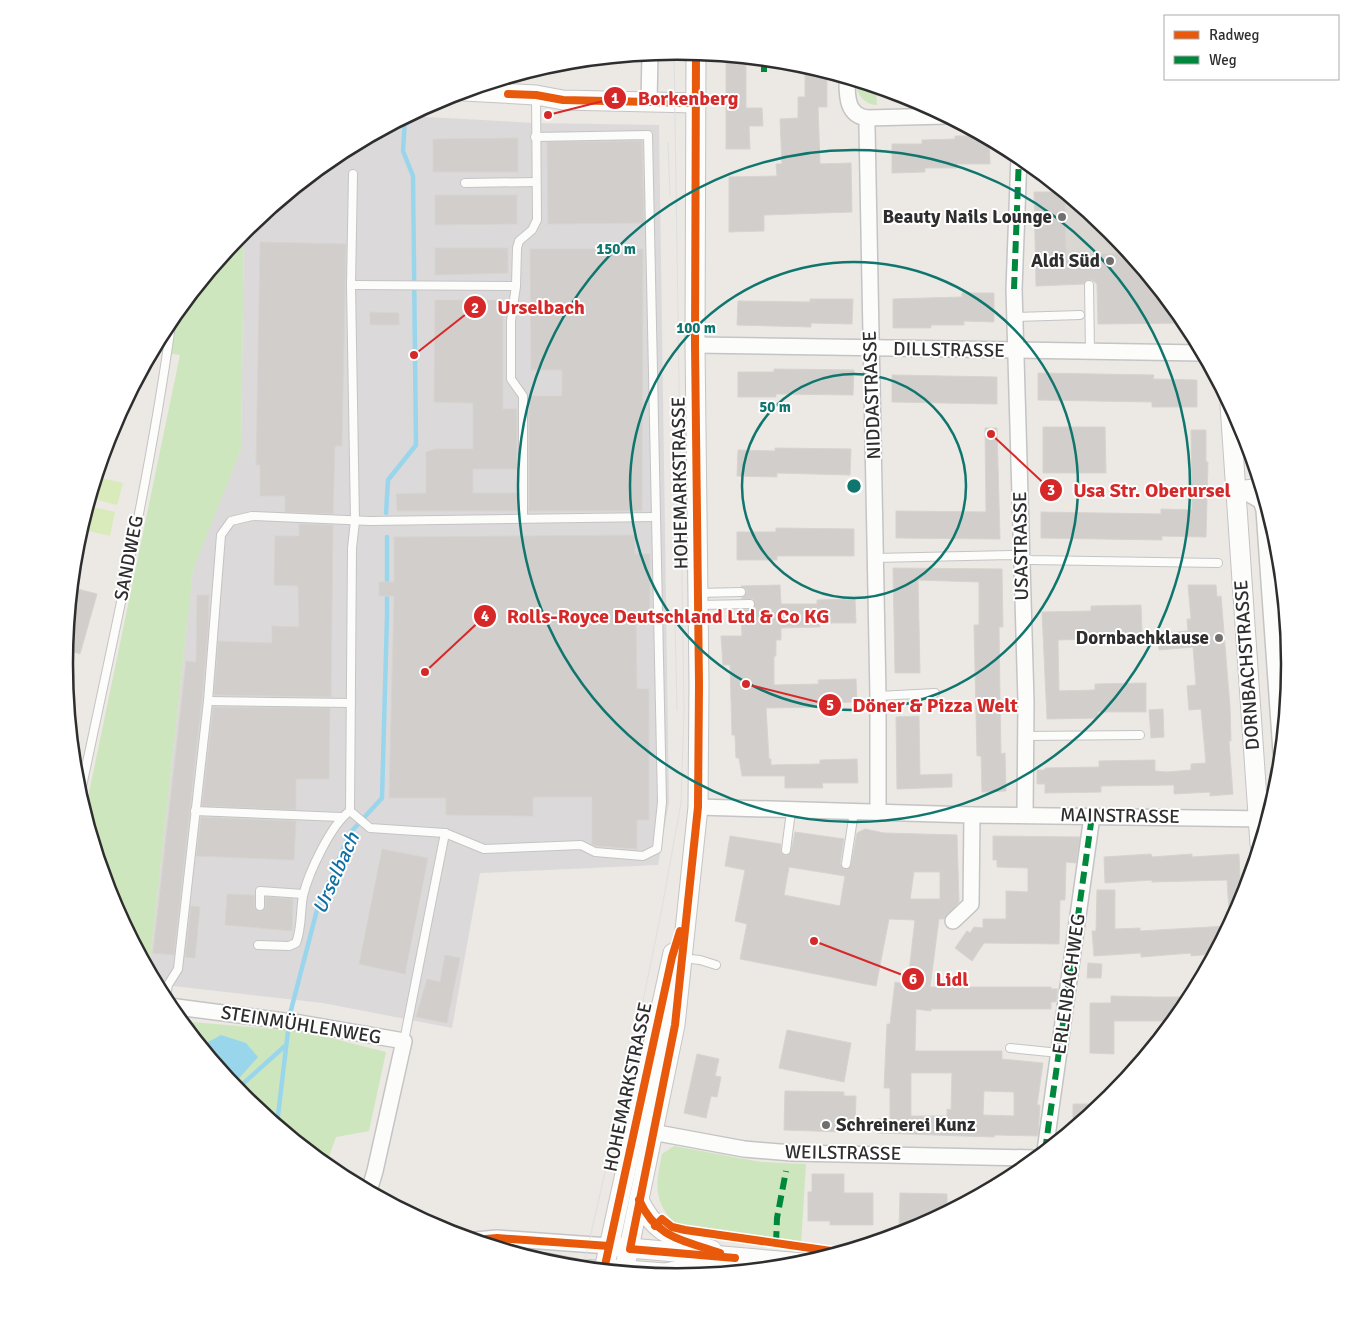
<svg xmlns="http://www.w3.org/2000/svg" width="1354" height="1328" font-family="Signika,sans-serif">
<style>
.industrial{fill:#dcd9db}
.green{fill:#cee6be}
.pitch{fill:#d9eabb}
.plaza{fill:#dad6d2}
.water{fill:#99d6ec}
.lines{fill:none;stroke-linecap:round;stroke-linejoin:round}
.stream{stroke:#99d6ec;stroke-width:4.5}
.building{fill:#d1cecb;stroke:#d7d4d0;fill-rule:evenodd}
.service-casing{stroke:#c5c4c5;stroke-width:10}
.minor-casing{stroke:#c5c4c5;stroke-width:18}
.tertiary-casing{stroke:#c5c4c5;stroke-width:21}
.service{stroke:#fcfcfb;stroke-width:8}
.minor{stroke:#fcfcfb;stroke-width:15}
.tertiary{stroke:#fcfcfb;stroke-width:19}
.tram{stroke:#dfdfe1;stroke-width:1}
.quiet{stroke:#00873e;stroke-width:6;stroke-dasharray:12 6;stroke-linecap:butt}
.cycleway-casing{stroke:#fff;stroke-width:11}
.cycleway{stroke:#e8590c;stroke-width:8}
.ring{fill:none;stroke:#0f766e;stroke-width:2.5}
.poi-dot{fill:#706f6e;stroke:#fff;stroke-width:2}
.labels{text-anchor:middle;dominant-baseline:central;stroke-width:4;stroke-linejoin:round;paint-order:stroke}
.poi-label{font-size:19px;font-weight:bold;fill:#2e2e2e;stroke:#fff;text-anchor:end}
.street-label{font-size:19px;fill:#2e2e2e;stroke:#fff}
.water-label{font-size:20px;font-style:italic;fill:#0d6fa3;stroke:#fff}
.rim{fill:none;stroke:#2e2e2e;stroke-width:2.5}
.centre{fill:#0f766e;stroke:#fff;stroke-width:2.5}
.ring-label{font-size:15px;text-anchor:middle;font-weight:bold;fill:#0f766e;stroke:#fff;stroke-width:4;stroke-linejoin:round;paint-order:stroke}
.leader{fill:none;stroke:#d62828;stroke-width:2}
.callout-dot{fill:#d62828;stroke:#fff;stroke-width:2}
.mark-label{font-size:15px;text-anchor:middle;font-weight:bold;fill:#fff}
.callout-label{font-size:20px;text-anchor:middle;font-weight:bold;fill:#d62828;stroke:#fff;stroke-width:4;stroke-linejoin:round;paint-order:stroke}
</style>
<rect width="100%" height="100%" fill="#ece8e4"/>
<path class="industrial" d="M408,116L535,123L659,125L669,802L658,865L480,873L452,1028L323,1003L156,984L149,970L193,569L241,449L244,231L337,154Z"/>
<g class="green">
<path d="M855,81L876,87L877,105C864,105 856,93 855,81Z"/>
<path d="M244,231L241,449L193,570L149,970L111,898L85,812L180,355L153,351L168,323Z"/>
<path d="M181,1021L307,1032L386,1052L369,1131L336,1137L326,1165L244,1097Z"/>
<path d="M674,1146L761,1162L806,1164L801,1244L676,1225C652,1200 656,1185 662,1154Z"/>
</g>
<g class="pitch">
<path d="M97,477L123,483L117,505L90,498Z"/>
<path d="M88,506L115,512L110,536L81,529Z"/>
</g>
<path class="plaza" d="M1065,194L1110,231L1130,255H1066Z"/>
<path class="water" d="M221,1035L246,1043L258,1057L233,1085L201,1046Z"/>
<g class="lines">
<g class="stream">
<path d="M386,513L388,480L416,445L413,176L403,151L405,118"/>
<path d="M237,1089L285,1046"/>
<path d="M277,1124L290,1014L317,910L350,833L382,798L387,616V537"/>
</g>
</g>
<g class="building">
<path d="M726,56L739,57V61H746V108H762L763,126H749L750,149H726Z"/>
<path d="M805,66L827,72V107H818L820,164L851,163L852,212L764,215V231L729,232V177L777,176L776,164H782L780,119L798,118V97H805Z"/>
<path d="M955,136H982L989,140L990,164H957V168H925V172L892,173V144H922V140L955,139Z"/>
<path d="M518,138V172H433V139Z"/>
<path d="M635,141H642L644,223L548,224L547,142Z"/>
<path d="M1034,192H1063L1065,194L1066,255L1129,253L1186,323L1098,324L1097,284L1092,280H1087L1084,284L1036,286Z"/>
<path d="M435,195H517V224L435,225Z"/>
<path d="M260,242L346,244L342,446H335L333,514L285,512V496H260V465H256Z"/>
<path d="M435,248H508V273L435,275Z"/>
<path d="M530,249H643L642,511H529V396H562V370H531Z"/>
<path d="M962,293H994V322L964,321V325H931V328H893V299L962,297Z"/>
<path d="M810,299H853L852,324L811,323V327L737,325L738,301L810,302Z"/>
<path d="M435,300H503V409H517V469H473V493H517V511H397L396,494L426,493V452L435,449H473V403L434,402Z"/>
<path d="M370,312L399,313V325H370Z"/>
<path d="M774,369L854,370L853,395L776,394V397H738V372H774Z"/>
<path d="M1038,373L1154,375L1153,379L1197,380V407H1152V402L1038,400Z"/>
<path d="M892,375L997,377V404L892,402Z"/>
<path d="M1043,427H1105L1106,473H1043Z"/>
<path d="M985,428H997L1000,539L896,538V511L986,512Z"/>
<path d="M1191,430H1206V462H1208L1206,537L1162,536V540L1041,538V512L1161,514V509L1192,510Z"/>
<path d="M775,448L851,449L850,475L777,473V477L737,476L738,450L775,451Z"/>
<path d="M299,524L333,525L331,697L214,695L218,641L272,643V626L299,627L298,586L274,585L275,536H299Z"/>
<path d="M776,528L854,529V556H777V560H737V532H776Z"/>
<path d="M635,535V554H650V621L636,620L637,689H649V820H637V849L597,846L592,844V797H533V816L446,815V798H389L394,596H379V582H394V537Z"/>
<path d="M893,568L1002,569L1003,627H999L1000,698L1001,754L1005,753L1006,791L982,792L981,756H977L974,625H979V582L918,580L920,673H895Z"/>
<path d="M780,585L781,604H817V600L855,599L856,623H820V627L781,628V640H776V656H774V685L819,684L818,680L856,679L857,702L821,703L822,707L766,708L769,759H771V765L820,764V760L857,759L858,783H822L823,788H785V776H742L739,758H736L735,735H732L730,665H723L721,636H742L741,610H751L755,606L753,599H741L747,591L741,586Z"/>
<path d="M1188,585H1216L1217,597L1221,596L1230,707L1231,741H1229L1233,794L1210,796V792L1174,794V785L1101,786V792L1045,793V784H1037V770H1045V768L1099,767V761L1155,760V771L1167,772L1191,770V764L1206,763L1201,709L1189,710L1187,686L1196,685L1193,647L1159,650L1158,634L1188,631L1187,619H1191Z"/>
<path d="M74,588L97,594L80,654L66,649Z"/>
<path d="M197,595H209L208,632L202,700L174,955L153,953L186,661L196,662Z"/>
<path d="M1141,605L1142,633H1093V639L1058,640L1059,691L1095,690V684L1146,683V712H1098V718L1047,719L1042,612L1091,611V606Z"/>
<path d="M213,707L330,708L329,779H296V810L202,806Z"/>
<path d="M1163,709L1164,737L1151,738L1149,710Z"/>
<path d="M919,716L920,775L952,774V787L897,789L896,717Z"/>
<path d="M201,817L296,821L294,860L196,856Z"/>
<path d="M865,829L884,833L957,835L959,902L944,919H939L930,987H1051V989H1058L1056,1002H1051V1009H931V1011L916,1009L915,1051H1002V1059L1043,1063L1037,1105H1040L1038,1136L995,1135L994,1137L877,1133V1119H890V1088H884L887,1024H890L895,982L905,984V980H908L915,920L889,919L876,986L740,959L747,924L735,921L745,870L725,866L730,836L781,844V852L786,856L791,851L795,832L844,839L840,864L846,870L851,865L857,833ZM789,867L845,876L840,906L784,895ZM914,872H940V899H910ZM911,1073H952L951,1110L947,1109V1116H911ZM984,1091L1014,1092V1116L983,1115Z"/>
<path d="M993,836L1080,837L1076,863L1066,862L1065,900H1060L1059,944L984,943L972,961L955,948L967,931L970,933L974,927L983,928V919H1006V891L1028,892V868L997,867V860H993Z"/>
<path d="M382,849L428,858L405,974L359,964Z"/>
<path d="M1151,854L1152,857L1192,854V857L1239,854L1241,902L1230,924L1227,880L1152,882V880L1105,883L1104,857Z"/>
<path d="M1097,890H1115V929L1140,928V931L1228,926L1213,954L1191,956V953L1141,957V953L1094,956L1092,931H1096Z"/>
<path d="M227,894L254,895L255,908L260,912L265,908L266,897L293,899L292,931L225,925Z"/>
<path d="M191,906L200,907L195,958L185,957Z"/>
<path d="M445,955L460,958L447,1023L416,1017L427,979L440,982Z"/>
<path d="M1088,963L1102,964L1101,978H1087Z"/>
<path d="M1111,996L1155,997H1190L1173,1021H1114V1054L1090,1053V1003H1111Z"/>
<path d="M787,1030L851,1043L844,1082L779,1068Z"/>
<path d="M697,1054L719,1059L715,1076L721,1077L717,1097L711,1096L706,1118L684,1113Z"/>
<path d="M785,1091L844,1092V1096H856L855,1129H843V1132L784,1130Z"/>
<path d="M1073,1104H1102L1073,1128Z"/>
<path d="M812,1174H844V1193H873V1225H830V1221H808V1192H812Z"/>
<path d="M900,1193L947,1194V1211L911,1230L899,1234Z"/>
</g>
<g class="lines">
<defs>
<g id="service">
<path d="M465,183L536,182"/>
<path d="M351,285L516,286"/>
<path d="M1089,285L1090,352"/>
<path d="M1014,317L1080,315"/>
<path d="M1239,485L1259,483"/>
<path d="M523,518V396L511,379V321L516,286L517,248L519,241L532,230L537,220L536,95"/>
<path d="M875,558L1011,555L1031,560L1218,563"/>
<path d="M698,593L741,592"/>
<path d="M699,605L750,604"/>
<path d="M1271,606L1284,605"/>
<path d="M878,696L935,693"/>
<path d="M208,701L351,703"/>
<path d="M1026,736L1140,735"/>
<path d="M80,796C113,638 150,479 172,318"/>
<path d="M195,811L341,817"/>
<path d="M350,811L370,828L445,833"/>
<path d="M786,850L791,811"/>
<path d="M846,864L854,812"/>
<path d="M260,906V891L303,894"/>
<path d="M258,945L289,946L296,943C302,928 300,912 303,896C308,874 331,824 350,811L352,548L355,521L351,285L353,174"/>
<path d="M682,958L700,960L716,965"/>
<path d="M165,1000L168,985L178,969L208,701L221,535L231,521L252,516L370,521L655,517"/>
<path d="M404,1041L445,833L484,849L581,845L595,852L643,856L657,849L662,802L648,135L535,137"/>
<path d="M1010,1048L1059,1053"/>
</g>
<g id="minor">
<path d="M847,78C847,95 846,115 867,118V127L878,696V812"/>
<path d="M649,103L650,54"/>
<path d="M867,118L946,116"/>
<path d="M1019,156L1014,289L1026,702L1025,815"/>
<path d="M695,345L1202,353"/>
<path d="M1235,486L1261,501L1264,510L1281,752"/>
<path d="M698,807L972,815L1267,819"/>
<path d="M953,921L971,904L972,815"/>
<path d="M169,1006L300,1023L404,1041L375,1171L369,1191"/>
<path d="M652,1132L744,1149L792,1153L1036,1158"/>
<path d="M1045,1151L1092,816"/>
<path d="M475,1240L497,1238L609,1246"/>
<path d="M546,1261L576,1267"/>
<path d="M589,1268L604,1269"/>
</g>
<g id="tertiary">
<path d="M464,91L536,95L563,100L695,103"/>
<path d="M1230,405L1260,844"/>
<path d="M639,1200C656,1237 677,1237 712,1250"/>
<path d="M618,1247L803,1263"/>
<path d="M613,1269L665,1273L714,1263"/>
<path d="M604,1270L673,953"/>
<path d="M624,1272L675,1025L698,807L699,684L695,345L696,53"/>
</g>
</defs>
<use href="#service" class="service-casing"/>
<use href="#minor" class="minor-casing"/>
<use href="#tertiary" class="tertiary-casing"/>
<use href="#service" class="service"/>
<use href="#minor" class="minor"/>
<use href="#tertiary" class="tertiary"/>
<g class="tram">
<path d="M668,142L670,195"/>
<path d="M675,620L677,710"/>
<path d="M583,1268L632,1055L661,913L681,803L684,711L674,52"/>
</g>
<g class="quiet">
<path d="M764,60V77"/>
<path d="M1014,289L1019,156"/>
<path d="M1045,1151L1092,816"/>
<path d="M776,1243L777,1218L786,1171"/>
</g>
<defs>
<g id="cycleway">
<path d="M696,53L695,345L699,684L698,807L675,1025L630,1249L735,1258"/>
<path d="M508,94L536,95L563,100L695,103"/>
<path d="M639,1200C657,1239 683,1240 720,1253"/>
<path d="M655,1226L662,1219L672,1227L685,1230L838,1252"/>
<path d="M475,1240L497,1238L609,1246"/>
<path d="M604,1270L672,957L680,931"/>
</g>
</defs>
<use href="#cycleway" class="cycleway-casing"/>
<use href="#cycleway" class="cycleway"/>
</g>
<g class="ring">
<circle cx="854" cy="486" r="112"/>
<circle cx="854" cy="486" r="224"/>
<circle cx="854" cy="486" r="336"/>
</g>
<g class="poi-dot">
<circle cx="1062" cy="217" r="5"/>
<circle cx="1110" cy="261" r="5"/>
<circle cx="1219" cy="638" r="5"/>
<circle cx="826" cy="1125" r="5"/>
</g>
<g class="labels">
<g class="poi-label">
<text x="1052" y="217">Beauty Nails Lounge</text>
<text x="1100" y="261">Aldi Süd</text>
<text x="1209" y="638">Dornbachklause</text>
<text x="836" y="1125" text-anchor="start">Schreinerei Kunz</text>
</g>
<g class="street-label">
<text transform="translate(949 350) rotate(1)">DILLSTRASSE</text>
<text transform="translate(872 395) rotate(-92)">NIDDASTRASSE</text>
<text transform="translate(680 483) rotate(-91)">HOHEMARKSTRASSE</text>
<text transform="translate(1021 546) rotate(-91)">USASTRASSE</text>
<text transform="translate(129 558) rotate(-79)">SANDWEG</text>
<text transform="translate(1247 665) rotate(-94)">DORNBACHSTRASSE</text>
<text transform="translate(1120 816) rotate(1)">MAINSTRASSE</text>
<text transform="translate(1069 984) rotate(-82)">ERLENBACHWEG</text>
<text transform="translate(301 1025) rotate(9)">STEINMÜHLENWEG</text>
<text transform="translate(628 1087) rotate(-78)">HOHEMARKSTRASSE</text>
<text transform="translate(843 1153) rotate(1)">WEILSTRASSE</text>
</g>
<g class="water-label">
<text transform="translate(336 873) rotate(-66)">Urselbach</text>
</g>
</g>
<path d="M0 0H1354V1328H0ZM73 664a604 604 0 1 1 1208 0a604 604 0 1 1-1208 0Z" fill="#fff" fill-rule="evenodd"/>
<path class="rim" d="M73 664a604 604 0 1 1 1208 0a604 604 0 1 1-1208 0Z"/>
<circle cx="854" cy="486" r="8" class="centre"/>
<g class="ring-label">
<text x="616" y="254">150 m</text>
<text x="696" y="333">100 m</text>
<text x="775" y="412">50 m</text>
</g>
<path class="leader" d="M548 115L615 98M414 355L475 307M991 434L1051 490M425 672L485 616M746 684L830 705M814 941L913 979"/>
<g class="callout-dot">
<circle cx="548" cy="115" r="5"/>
<circle cx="414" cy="355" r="5"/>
<circle cx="991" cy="434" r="5"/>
<circle cx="425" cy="672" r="5"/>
<circle cx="746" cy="684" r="5"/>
<circle cx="814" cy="941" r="5"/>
<circle cx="615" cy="98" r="12"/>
<circle cx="475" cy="307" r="12"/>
<circle cx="1051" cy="490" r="12"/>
<circle cx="485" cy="616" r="12"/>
<circle cx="830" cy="705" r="12"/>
<circle cx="913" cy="979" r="12"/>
</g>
<g class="mark-label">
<text x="615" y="103">1</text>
<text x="475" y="313">2</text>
<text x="1051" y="495">3</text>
<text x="485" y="621">4</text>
<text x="830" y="710">5</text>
<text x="913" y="984">6</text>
</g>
<g class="callout-label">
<text x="688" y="105">Borkenberg</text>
<text x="541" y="314">Urselbach</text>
<text x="1152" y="497">Usa Str. Oberursel</text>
<text x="668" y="623">Rolls-Royce Deutschland Ltd &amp; Co KG</text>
<text x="935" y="712">Döner &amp; Pizza Welt</text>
<text x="952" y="986">Lidl</text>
</g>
<rect x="1164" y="15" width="175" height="65" fill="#ffffff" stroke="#ababab"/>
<rect x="1174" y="31" width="25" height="8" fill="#e8590c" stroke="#ababab"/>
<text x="1209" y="40" font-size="15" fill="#2e2e2e">Radweg</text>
<rect x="1174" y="56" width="25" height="8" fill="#00873e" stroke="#ababab"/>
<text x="1209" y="65" font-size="15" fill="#2e2e2e">Weg</text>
</svg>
